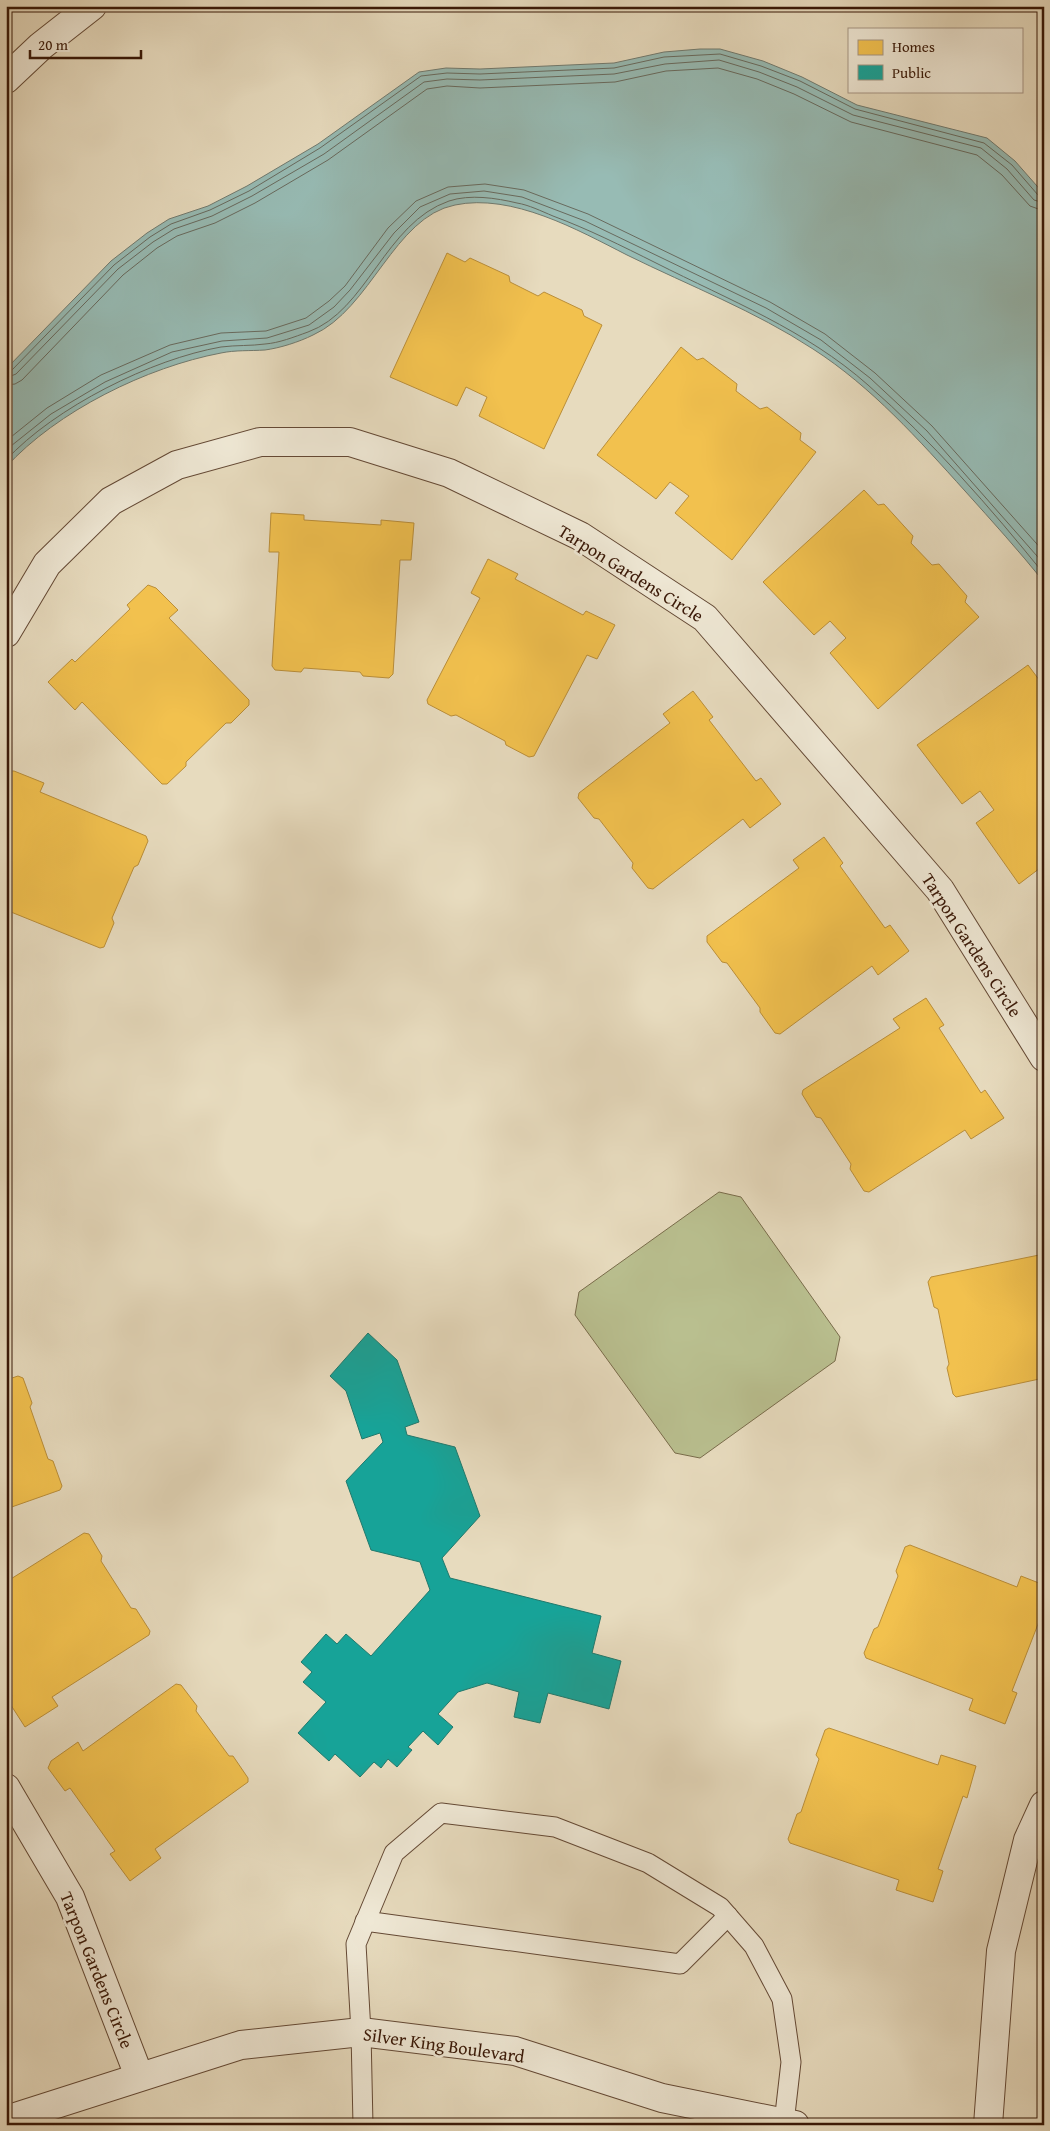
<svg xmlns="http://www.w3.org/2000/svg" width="1050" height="2131" font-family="'Gentium Book Plus',serif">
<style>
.green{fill:#b9bf8f;stroke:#796c4b}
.water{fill:#97bbb4;stroke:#717a6f}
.homes{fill:#f2c14e;stroke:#ba8e39}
.public{fill:#17a398;stroke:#21796c}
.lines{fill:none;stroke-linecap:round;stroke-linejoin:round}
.shore{stroke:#686a5e;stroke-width:1}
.service-casing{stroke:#644935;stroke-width:21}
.minor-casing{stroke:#644935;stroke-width:30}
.tertiary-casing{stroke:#644935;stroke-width:30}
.service{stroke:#efe8d5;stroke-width:19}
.minor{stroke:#efe8d5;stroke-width:28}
.tertiary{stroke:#efe8d5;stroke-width:28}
.labels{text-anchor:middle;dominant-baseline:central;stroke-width:5;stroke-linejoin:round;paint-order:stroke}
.street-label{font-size:18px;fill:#391807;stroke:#efe8d5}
</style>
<rect width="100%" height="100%" fill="#e7dbbe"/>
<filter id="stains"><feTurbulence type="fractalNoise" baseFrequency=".004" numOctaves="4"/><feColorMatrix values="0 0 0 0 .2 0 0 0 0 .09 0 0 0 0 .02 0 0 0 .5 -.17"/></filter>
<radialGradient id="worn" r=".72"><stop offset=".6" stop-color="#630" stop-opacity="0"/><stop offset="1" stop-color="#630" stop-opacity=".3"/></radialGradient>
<path class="green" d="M719,1192L741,1197L840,1337L835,1361L700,1458L675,1453L575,1315L579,1292Z"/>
<path class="water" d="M700,49H720L763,61L802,77L857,105L987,138L1015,161L1044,194V582C1019,551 992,521 965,491C919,440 872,387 813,349C755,311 690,286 627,255C578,230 512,193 455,205C394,217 371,309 313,335C299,342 280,348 265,350C250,351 235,350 221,353C147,367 57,411 6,467V369L111,261L147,233L169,219L208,206L247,186L318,144L419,72L446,68L480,69L614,63L664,52Z"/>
<g class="homes">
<path d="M447,253L465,262L470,258L509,276L510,282L538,296L544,292L582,310L584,316L602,325L544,449L479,416L487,397L466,387L457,406L390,377Z"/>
<path d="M681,347L697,360L703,358L737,384L736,391L760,409L767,407L801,433L800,440L816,452L732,560L675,513L689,496L670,482L656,499L597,455Z"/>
<path d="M864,490L878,505L884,504L913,536L911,543L932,565L939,564L967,596L965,602L979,617L878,709L830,653L846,638L830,621L814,635L763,582Z"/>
<path d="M271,513L304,515V520L381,525V520L414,523L411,560H400L393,674L389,678L363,676L360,672L304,668L301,672L275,670L272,666L279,552H269Z"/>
<path d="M488,559L518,574L515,579L583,615L586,611L615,625L597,659L587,655L534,756L529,757L506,745L505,741L456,715L451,716L428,704L427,700L480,598L471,593Z"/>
<path d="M148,585L156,588L178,610L169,618L249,700V705L231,723H226L186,762V766L167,784H162L82,702L75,710L48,682L72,659L75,662L130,609L127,605Z"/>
<path d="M1028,665L1040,681H1044V865L1019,884L976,823L994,810L980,791L962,804L917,745Z"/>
<path d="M693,691L713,717L709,720L756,781L761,778L781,804L750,828L743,819L653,889L648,888L632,868L633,863L599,819L594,818L578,798L579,793L670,723L663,714Z"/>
<path d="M7,771H14L44,783L40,792L146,836L148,841L138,865L134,867L112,918L114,923L104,947L100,948L6,910Z"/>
<path d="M824,837L843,863L840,866L885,928L890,925L909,951L878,975L872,966L780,1034L775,1033L760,1012V1008L727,963L722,962L707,942V936L799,868L793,860Z"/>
<path d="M926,998L944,1025L939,1028L981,1093L985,1090L1004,1118L971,1139L965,1130L869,1192L864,1191L850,1169L851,1164L821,1118L816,1117L802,1094L803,1090L900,1028L893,1019Z"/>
<path d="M1044,1243V1378L956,1397L953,1394L947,1368L949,1364L938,1309L934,1307L928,1282L931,1277L1044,1254L1041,1244Z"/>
<path d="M18,1376L23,1378L32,1403L30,1407L48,1459L53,1461L62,1486L60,1490L6,1509V1380Z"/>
<path d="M84,1533L89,1534L102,1556L101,1561L131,1608L136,1609L150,1631L149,1635L52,1697L58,1706L25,1727L7,1699L12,1696L6,1687V1582Z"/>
<path d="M910,1545L1017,1587L1021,1576L1044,1585V1620L1040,1619L1012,1691L1017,1693L1005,1724L969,1710L973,1699L866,1658L864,1653L874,1629L878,1627L898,1576L896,1571L905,1547Z"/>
<path d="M176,1684L181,1685L197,1706L196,1711L229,1756H233L248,1778V1782L155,1849L161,1858L130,1881L110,1854L115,1851L70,1788L65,1791L48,1768L51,1761L78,1742L83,1751Z"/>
<path d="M829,1728L938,1765L941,1755L976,1766L967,1798L963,1796L938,1869L943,1871L933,1902L896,1890L899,1880L790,1843L788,1839L797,1814L801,1812L819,1759L816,1755L825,1730Z"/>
</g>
<path class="public" d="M368,1333L397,1360L419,1422L405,1427L407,1435L455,1447L480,1516L442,1558L450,1578L601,1616L592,1653L621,1661L609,1709L548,1693L540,1723L514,1717L519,1692L487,1683L458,1692L438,1714L453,1727L438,1745L423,1731L408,1747L412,1750L397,1767L388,1759L381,1768L374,1762L360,1777L335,1754L329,1761L298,1733L326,1702L303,1682L312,1672L301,1662L326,1634L337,1644L346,1634L371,1656L430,1590L420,1562L371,1550L346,1481L383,1442L380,1433L362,1439L346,1391L330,1376Z"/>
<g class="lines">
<g class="shore">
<path d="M6,371L12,370L114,265L150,237L171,224L210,210L249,191L320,148L421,76L447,73L480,74L614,68L664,57L720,54L761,66L800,81L855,109L984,143L1012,165L1038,195L1044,197"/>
<path d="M6,378L16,374L118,269L153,242L174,229L212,216L252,196L324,154L424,82L447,79L480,80L614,74L665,64L719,60L759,72L797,87L853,115L981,148L1007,169L1034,200L1044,203"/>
<path d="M6,385L15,384L22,380L123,275L157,248L177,236L215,223L255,203L328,160L427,89L447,86L480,88L615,82L666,71L718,68L757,79L794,94L851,122L977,155L1002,175L1030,206L1044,211"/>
<path d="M6,441L47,408L101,375L170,345L221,333L266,331L306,318L329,301L345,286L388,228L416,201L448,187L485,184L524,190L588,214L770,302L825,334L875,373L932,426L1044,552"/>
<path d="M6,450L51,414L105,382L172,352L222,341L267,338L309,325L334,307L350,290L394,233L420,207L450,194L484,191L522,197L585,221L766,308L821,340L870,378L927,431L1044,564"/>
<path d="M6,460C55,407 152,359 221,347C236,345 251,346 265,344C279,343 294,337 308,332C367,311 385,223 449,201C470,194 496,198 517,203C529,205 541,211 553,216C588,229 622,246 656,263C729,300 806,330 868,385C932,441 990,507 1044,574"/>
</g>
<defs>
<g id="service">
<path d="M365,1921L680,1964L728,1916"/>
<path d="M363,2125L361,2032L356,1944L394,1853L441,1813L555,1827L648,1863L720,1907L754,1946L782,1999L791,2062L784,2123"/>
</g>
<g id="minor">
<path d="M6,633L47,564L111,501L177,465L260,442H350L449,473L580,536L705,618L940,890L1044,1057"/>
<path d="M6,1788L70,1897L139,2076"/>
<path d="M6,2120L241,2045L361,2032L515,2051L662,2098L795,2125"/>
<path d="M988,2125L1001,1951L1028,1840L1044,1805"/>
</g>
<path id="tertiary" d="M6,79L41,46L92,6"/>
</defs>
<use href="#service" class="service-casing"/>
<use href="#minor" class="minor-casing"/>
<use href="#tertiary" class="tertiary-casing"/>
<use href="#service" class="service"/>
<use href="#minor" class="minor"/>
<use href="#tertiary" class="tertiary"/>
</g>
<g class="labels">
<g class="street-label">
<text transform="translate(631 573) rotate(32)">Tarpon Gardens Circle</text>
<text transform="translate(972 945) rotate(57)">Tarpon Gardens Circle</text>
<text transform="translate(97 1970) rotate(68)">Tarpon Gardens Circle</text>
<text transform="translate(444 2045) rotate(8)">Silver King Boulevard</text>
</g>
</g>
<rect width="1050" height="2131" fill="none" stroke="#e7dbbe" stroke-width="25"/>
<rect x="8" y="8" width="1035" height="2116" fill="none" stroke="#391807" stroke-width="2.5"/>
<rect x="12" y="12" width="1025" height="2106" fill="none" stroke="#391807"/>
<rect x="848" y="28" width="175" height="65" fill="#efe8d5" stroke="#a69583"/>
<rect x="858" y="40" width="25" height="15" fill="#f2c14e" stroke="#a69583"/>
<text x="892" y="52" font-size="15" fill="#391807">Homes</text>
<rect x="858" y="65" width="25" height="15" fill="#17a398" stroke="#a69583"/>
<text x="892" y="78" font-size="15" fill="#391807">Public</text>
<path d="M30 50v8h111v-8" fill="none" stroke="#391807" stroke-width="2.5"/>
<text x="38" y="50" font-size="15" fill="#391807" stroke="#efe8d5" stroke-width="4" paint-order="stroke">20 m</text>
<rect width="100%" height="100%" filter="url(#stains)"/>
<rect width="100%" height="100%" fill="url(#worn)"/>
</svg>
